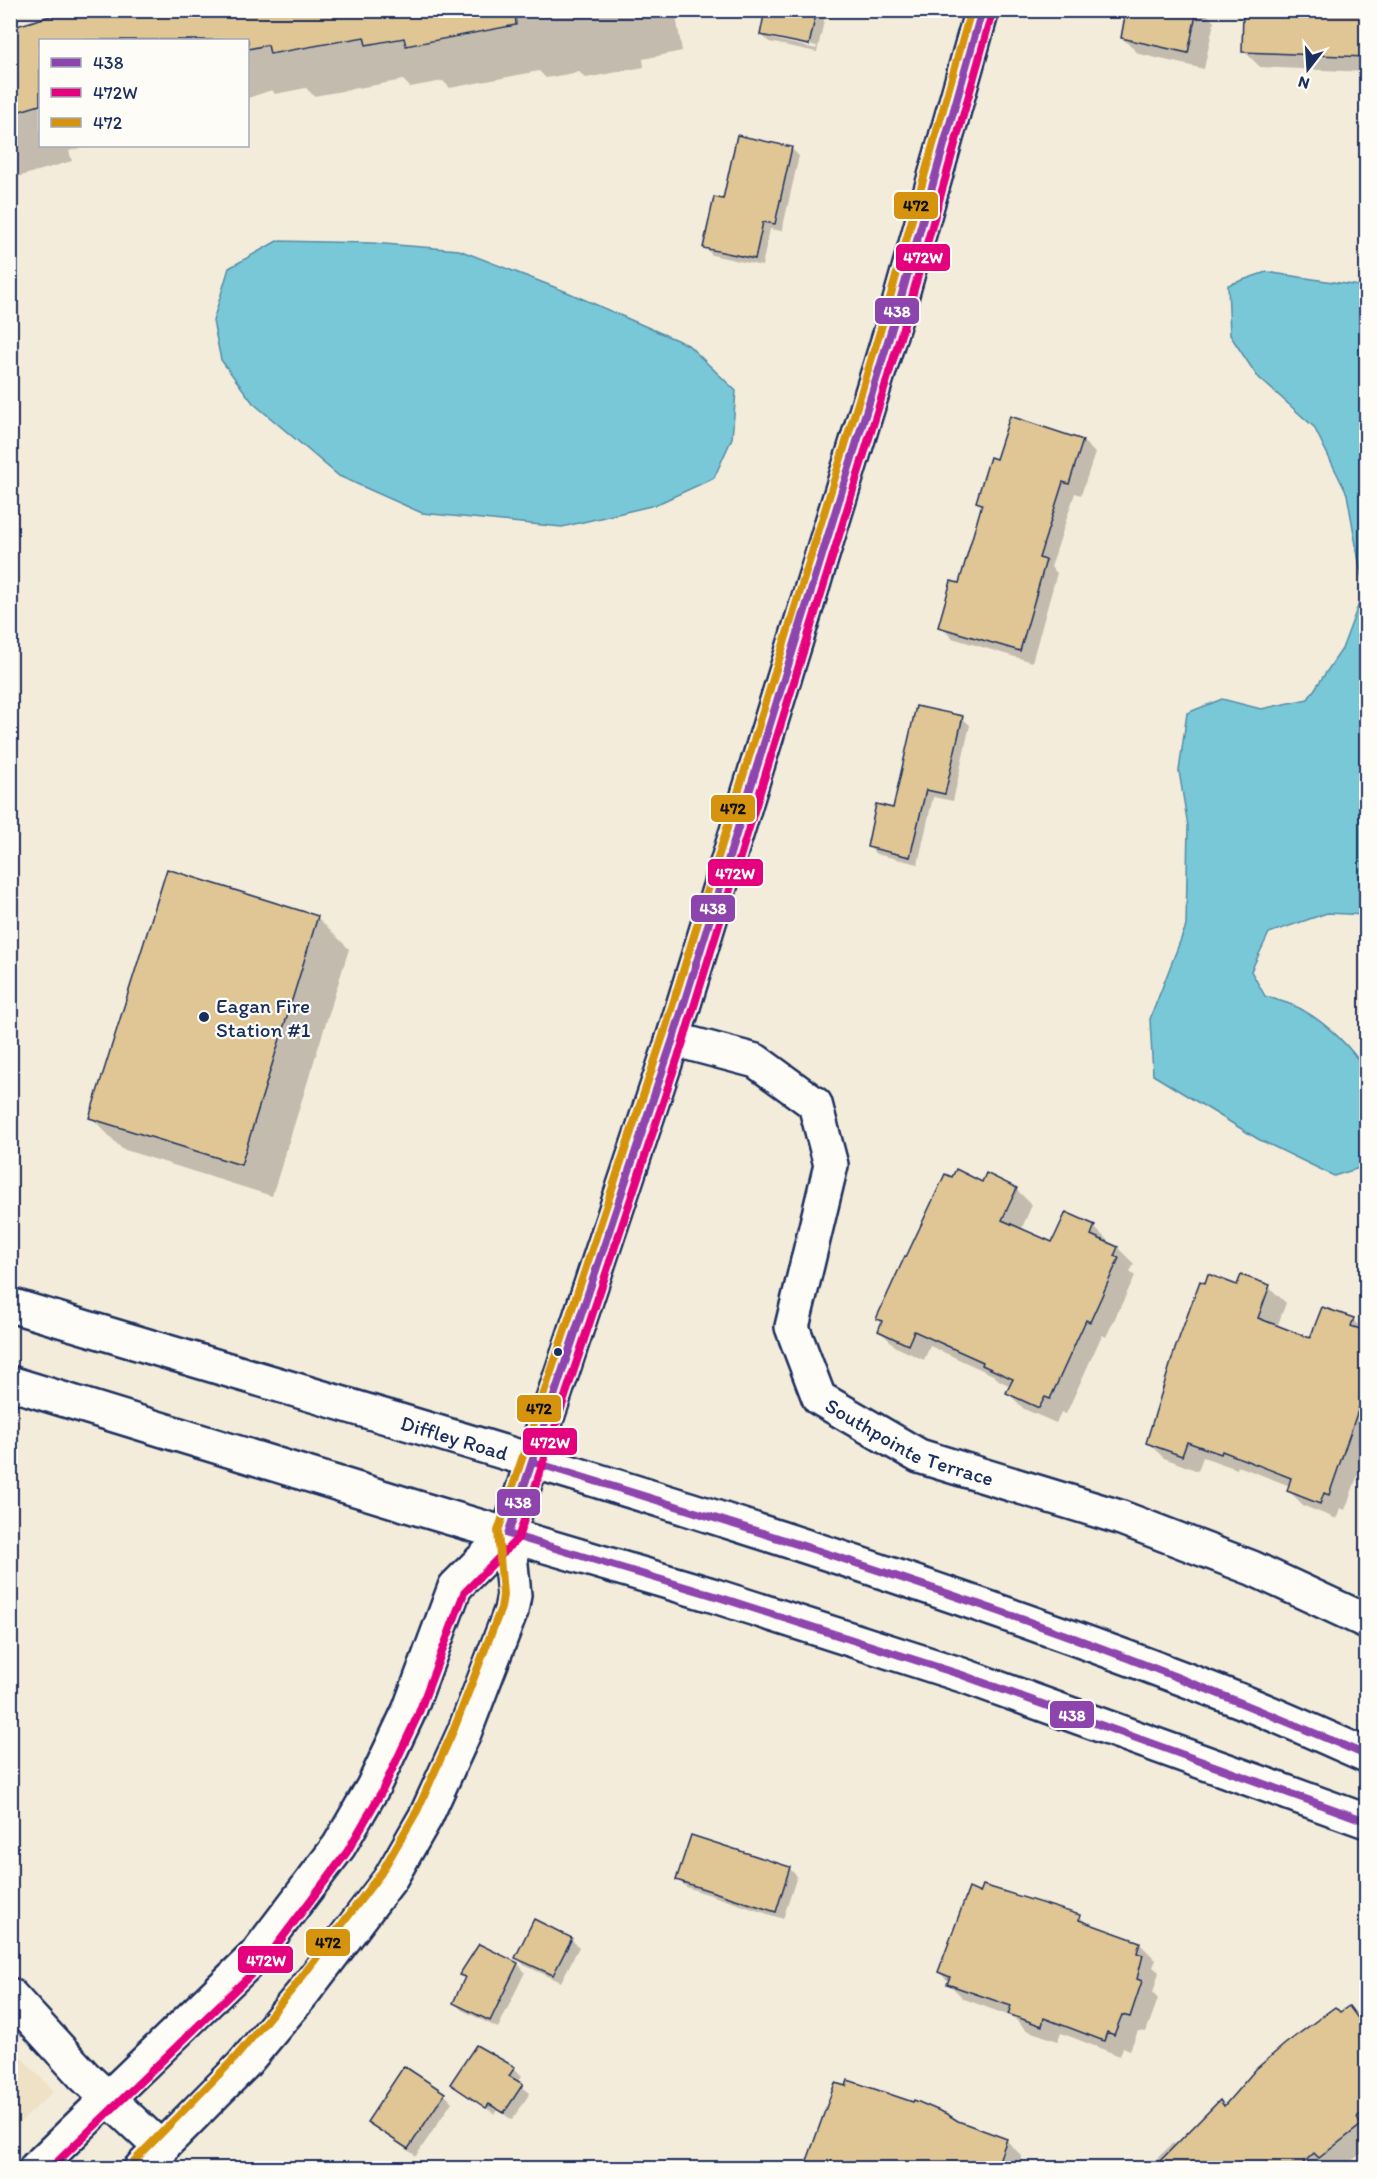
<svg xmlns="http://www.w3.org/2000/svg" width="1377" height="2179" font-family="Itim,sans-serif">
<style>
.built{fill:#eee1c5}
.water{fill:#79c8d7;stroke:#538ba7;stroke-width:1.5}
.shadow{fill:#0003;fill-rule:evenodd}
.building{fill:#e0c695;stroke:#1b2f5e;stroke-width:1.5}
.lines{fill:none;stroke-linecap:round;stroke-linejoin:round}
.minor-casing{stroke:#1b2f5e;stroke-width:38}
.tertiary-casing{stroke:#1b2f5e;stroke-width:38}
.secondary-casing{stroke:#1b2f5e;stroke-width:38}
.minor{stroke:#fdfcf7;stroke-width:33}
.tertiary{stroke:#fdfcf7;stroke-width:33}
.secondary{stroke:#fdfcf7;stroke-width:33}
.bus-1-casing{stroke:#fdfcf7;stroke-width:12}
.bus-2-casing{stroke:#fdfcf7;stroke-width:12}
.bus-3-casing{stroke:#fdfcf7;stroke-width:12}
.bus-1{stroke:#8e44ad;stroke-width:8}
.bus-2{stroke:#e5007d;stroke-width:8}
.bus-3{stroke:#d6940e;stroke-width:8}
.poi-dot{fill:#1b2f5e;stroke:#fdfcf7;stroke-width:2}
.labels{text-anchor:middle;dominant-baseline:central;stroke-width:4.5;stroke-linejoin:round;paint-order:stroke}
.poi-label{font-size:21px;fill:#1b2f5e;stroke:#fdfcf7;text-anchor:start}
.street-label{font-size:21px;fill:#1b2f5e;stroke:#fdfcf7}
.line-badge{stroke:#fdfcf7;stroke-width:2}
.badge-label{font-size:16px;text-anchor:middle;font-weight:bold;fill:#fff}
.pale-badge-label{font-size:16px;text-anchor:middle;font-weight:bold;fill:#111}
</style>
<rect width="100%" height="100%" fill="#f4ecda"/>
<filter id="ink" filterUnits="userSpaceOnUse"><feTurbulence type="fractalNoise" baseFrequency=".0167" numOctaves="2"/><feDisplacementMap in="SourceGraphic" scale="12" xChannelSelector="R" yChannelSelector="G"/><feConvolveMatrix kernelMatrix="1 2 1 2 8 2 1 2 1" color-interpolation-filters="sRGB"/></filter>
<g filter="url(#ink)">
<path class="built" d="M11,2047L54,2091L11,2131Z"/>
<g class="water">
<path d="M277,241L372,243L459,250L567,292L688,345L736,391L732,438L714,478L655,505L562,527L422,513L339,476L253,403L221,360L213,321L229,268Z"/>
<path d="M1266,272L1366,287V915L1327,913L1269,933L1251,971L1265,996C1276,1000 1290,1003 1301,1009C1326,1023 1352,1047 1366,1072V1166L1334,1176L1258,1139L1153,1075L1150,1019L1186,926L1188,826L1179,771L1187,713L1222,699L1261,709L1308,699L1342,649L1364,590L1347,494L1314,427L1257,376L1230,335L1228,285Z"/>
</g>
<g class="shadow">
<path d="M75,10H675L682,51L643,59L644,67L586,78L579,72L546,78L539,71L450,88L443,81L410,87L403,80L314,96L306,88L275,94L272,90L248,98V40H40V146H88L69,151L72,161L14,178L10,174V30Z"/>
<path d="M767,10H824L826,12L817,52L769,42L761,34ZM768,35L817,46L816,49L768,38Z"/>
<path d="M1128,10H1203L1214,22L1204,69L1139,54L1122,38Z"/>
<path d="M1244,10H1366V72L1260,67L1244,51Z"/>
<path d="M791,148L799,156L782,231L770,229L762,266L712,255L705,247L724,201Z"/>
<path d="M1083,441L1095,453L1081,495L1075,493L1051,567L1057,573L1032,662L952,638L940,626L960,585L983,506L978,501L997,461Z"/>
<path d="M962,718L970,725L953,801L933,797L918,864L876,854L868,846Z"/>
<path d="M317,917L349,949L272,1196L122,1149L91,1117Z"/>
<path d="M983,1184L1016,1189L1032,1205L1021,1230L1053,1244L1094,1227L1110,1243L1109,1245L1118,1248L1134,1264L1130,1272L1135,1276L1106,1337L1102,1335L1066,1414L1061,1412L1056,1423L1024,1409L1008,1393L1011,1386L1000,1381L993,1375L930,1346L924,1360L896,1347L879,1330L883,1323L878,1319Z"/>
<path d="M1242,1276L1269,1287L1286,1303L1277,1327L1311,1340L1353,1320L1366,1333V1453L1345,1510L1340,1508L1337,1519L1304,1506L1288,1490L1290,1486L1238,1466L1237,1469L1203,1457L1198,1471L1164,1458L1147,1442L1238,1286Z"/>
<path d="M789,1868L797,1876L783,1919L686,1887L678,1879Z"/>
<path d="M980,1895L1080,1917L1087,1924L1140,1944L1156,1960L1153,1967L1159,1972L1153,1993L1158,1999L1146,2032L1138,2031L1130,2050L1123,2047L1120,2056L1061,2033L1058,2041L1026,2030L1013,2017L964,1999L948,1983L949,1982L939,1972Z"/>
<path d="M571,1939L579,1947L561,1982L524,1965L517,1957Z"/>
<path d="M480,1946L518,1964L525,1972L498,2028L462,2010L454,2003L466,1979L461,1974Z"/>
<path d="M1348,2008L1366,2027V2150L1342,2168H1147L1173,2143L1176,2146Z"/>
<path d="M477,2047L514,2068L522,2076L517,2083L530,2093L512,2120L498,2110L495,2114L459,2091L452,2084Z"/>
<path d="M405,2068L444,2094L452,2102L416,2156L377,2129L369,2122Z"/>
<path d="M957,2122L1006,2140L1022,2156L1021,2161L1025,2166L1024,2168H806Z"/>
</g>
<g class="building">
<path d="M70,10H515L516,25L406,46L404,38L366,45L364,37L270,54L268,45L248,49V40H40V105L10,114V28Z"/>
<path d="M765,10H817L809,45L760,35Z"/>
<path d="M1126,10H1197L1188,53L1121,38Z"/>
<path d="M1243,10H1366V57L1242,52Z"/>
<path d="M737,135L792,147L775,224L763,222L755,259L703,248L714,197L723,199Z"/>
<path d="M1010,416L1083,440L1069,484L1063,482L1039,558L1046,560L1020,651L938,627L951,581L959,583L982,504L976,502L990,457L996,459Z"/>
<path d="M916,706L963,716L945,794L926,790L910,857L867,847L876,804L893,808Z"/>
<path d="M167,869L318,916L241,1165L89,1118Z"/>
<path d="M956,1169L982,1182L986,1173L1017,1188L1002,1220L1052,1242L1066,1212L1095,1225L1091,1235L1118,1247L1114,1256L1119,1258L1090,1322L1086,1320L1050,1399L1045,1397L1039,1408L1006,1393L1013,1379L982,1365L983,1362L914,1331L908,1345L878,1331L882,1321L876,1319L905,1256L906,1257L945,1174L952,1177Z"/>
<path d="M1208,1274L1237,1285L1241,1275L1270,1285L1258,1318L1310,1338L1322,1307L1354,1318L1351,1326L1366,1331V1387L1329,1495L1324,1493L1320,1504L1287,1491L1291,1478L1222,1451L1221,1454L1187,1442L1182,1456L1146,1443L1175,1349L1200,1281L1205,1283Z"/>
<path d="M691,1835L790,1867L776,1912L676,1880Z"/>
<path d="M983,1885L1080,1915L1079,1920L1140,1942L1137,1953L1143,1955L1137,1979L1142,1981L1130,2017L1122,2015L1114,2035L1107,2032L1104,2041L1044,2018L1042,2026L1008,2014L1011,2006L947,1984L950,1977L938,1972L969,1888L980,1893Z"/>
<path d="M534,1919L572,1938L553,1975L515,1958Z"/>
<path d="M479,1944L518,1963L490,2021L453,2003L465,1977L459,1975Z"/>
<path d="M1349,2006L1366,2029V2110L1357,2118L1361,2125L1319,2158L1314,2153L1297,2169H1152L1220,2100L1224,2106L1256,2069L1285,2044L1335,2007L1340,2012Z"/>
<path d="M476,2045L515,2067L509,2076L523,2084L504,2113L489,2104L486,2108L450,2084Z"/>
<path d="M404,2066L445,2093L408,2149L367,2122Z"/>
<path d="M848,2080L913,2102L914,2100L947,2114L958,2121L1007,2139L996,2169H804L835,2083L846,2086Z"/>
</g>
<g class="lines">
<defs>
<g id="minor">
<path id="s1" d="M673,1039L756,1061L815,1104L831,1165L792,1327L819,1398L919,1456L1119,1517L1252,1568L1366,1621"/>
<path d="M10,1995L84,2076L162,2149"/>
</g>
<g id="tertiary">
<path d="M36,2168L256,1955L339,1846L373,1787L409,1711L455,1587L508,1534"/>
<path d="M141,2168L243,2065L303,1993L390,1879L426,1816L464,1733L511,1611L514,1595L508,1534L673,1039L896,315L982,10"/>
</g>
<g id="secondary">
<path id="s2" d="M10,1305C423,1429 840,1544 1241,1701C1283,1718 1325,1737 1366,1755"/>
<path d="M10,1383L424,1510L712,1595L962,1675L1366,1821"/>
</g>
</defs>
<use href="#minor" class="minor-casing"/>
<use href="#tertiary" class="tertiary-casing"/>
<use href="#secondary" class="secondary-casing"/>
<use href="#minor" class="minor"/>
<use href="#tertiary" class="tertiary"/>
<use href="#secondary" class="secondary"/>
<defs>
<g id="bus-1">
<path d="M982,10L896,315L673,1039L508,1534L712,1595L962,1675L1366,1821"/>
<path d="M533,1462C705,1515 877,1567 1046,1628C1154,1666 1260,1710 1366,1755"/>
</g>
<path id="bus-2" d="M51,2168L264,1962L347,1852L382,1791L418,1715L464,1593L518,1538L683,1042L906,318L992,13"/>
<path id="bus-3" d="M134,2161L235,2058L295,1986L381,1873L417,1811L454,1729L501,1608L503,1595L498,1531L663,1036L886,312L971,10"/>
</defs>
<use href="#bus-1" class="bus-1-casing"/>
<use href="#bus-2" class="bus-2-casing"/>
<use href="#bus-3" class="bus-3-casing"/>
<use href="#bus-1" class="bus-1"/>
<use href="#bus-2" class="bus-2"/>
<use href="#bus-3" class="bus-3"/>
</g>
</g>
<g class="poi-dot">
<circle cx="204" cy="1017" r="6"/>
<circle cx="558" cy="1352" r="5"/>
</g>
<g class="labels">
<g class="poi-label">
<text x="216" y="1005">Eagan Fire<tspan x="216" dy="24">Station #1</tspan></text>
</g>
<g class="street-label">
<text stroke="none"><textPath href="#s2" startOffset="464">Diffley Road</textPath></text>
<text stroke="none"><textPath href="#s1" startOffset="566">Southpointe Terrace</textPath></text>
</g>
</g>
<g class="line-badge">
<rect x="893" y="191" width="46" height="29" rx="6" fill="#d6940e"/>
<rect x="895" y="243" width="56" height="29" rx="6" fill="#e5007d"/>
<rect x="874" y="297" width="46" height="28" rx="6" fill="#8e44ad"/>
<rect x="710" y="794" width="46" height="29" rx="6" fill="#d6940e"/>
<rect x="707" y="858" width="57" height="29" rx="6" fill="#e5007d"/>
<rect x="690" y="894" width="46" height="29" rx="6" fill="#8e44ad"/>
<rect x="516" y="1394" width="46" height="29" rx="6" fill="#d6940e"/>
<rect x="522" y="1427" width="56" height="29" rx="6" fill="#e5007d"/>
<rect x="496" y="1488" width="45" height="29" rx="6" fill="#8e44ad"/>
<rect x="1049" y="1700" width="46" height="29" rx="6" fill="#8e44ad"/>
<rect x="305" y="1928" width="46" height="29" rx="6" fill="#d6940e"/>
<rect x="237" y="1945" width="57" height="29" rx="6" fill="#e5007d"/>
</g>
<g class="badge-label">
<text x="923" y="263">472W</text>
<text x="897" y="317">438</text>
<text x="735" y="879">472W</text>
<text x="713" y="914">438</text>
<text x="550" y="1448">472W</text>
<text x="518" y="1508">438</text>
<text x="1072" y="1721">438</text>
<text x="266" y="1966">472W</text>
</g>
<g class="pale-badge-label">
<text x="916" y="211">472</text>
<text x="733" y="814">472</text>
<text x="539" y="1414">472</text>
<text x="328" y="1948">472</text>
</g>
<rect width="1377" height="2179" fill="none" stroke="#fdfcf7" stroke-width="36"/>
<rect x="18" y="18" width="1341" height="2143" fill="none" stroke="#1b2f5e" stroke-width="2" filter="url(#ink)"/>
<rect x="39" y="39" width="210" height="108" fill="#fdfcf7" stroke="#a3aaba" stroke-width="1.5"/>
<rect x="51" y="58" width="30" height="9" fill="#8e44ad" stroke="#a3aaba" stroke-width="1.5"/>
<text x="93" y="69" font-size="18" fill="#1b2f5e">438</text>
<rect x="51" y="88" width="30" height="9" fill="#e5007d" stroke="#a3aaba" stroke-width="1.5"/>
<text x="93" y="99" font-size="18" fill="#1b2f5e">472W</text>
<rect x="51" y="118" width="30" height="9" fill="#d6940e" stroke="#a3aaba" stroke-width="1.5"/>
<text x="93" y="129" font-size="18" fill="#1b2f5e">472</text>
<g transform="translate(1308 69) rotate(197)" stroke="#fdfcf7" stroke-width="4.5" paint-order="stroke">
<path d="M0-4.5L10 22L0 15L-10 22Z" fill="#1b2f5e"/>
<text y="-9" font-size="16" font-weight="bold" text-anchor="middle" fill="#1b2f5e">N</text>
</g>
</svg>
